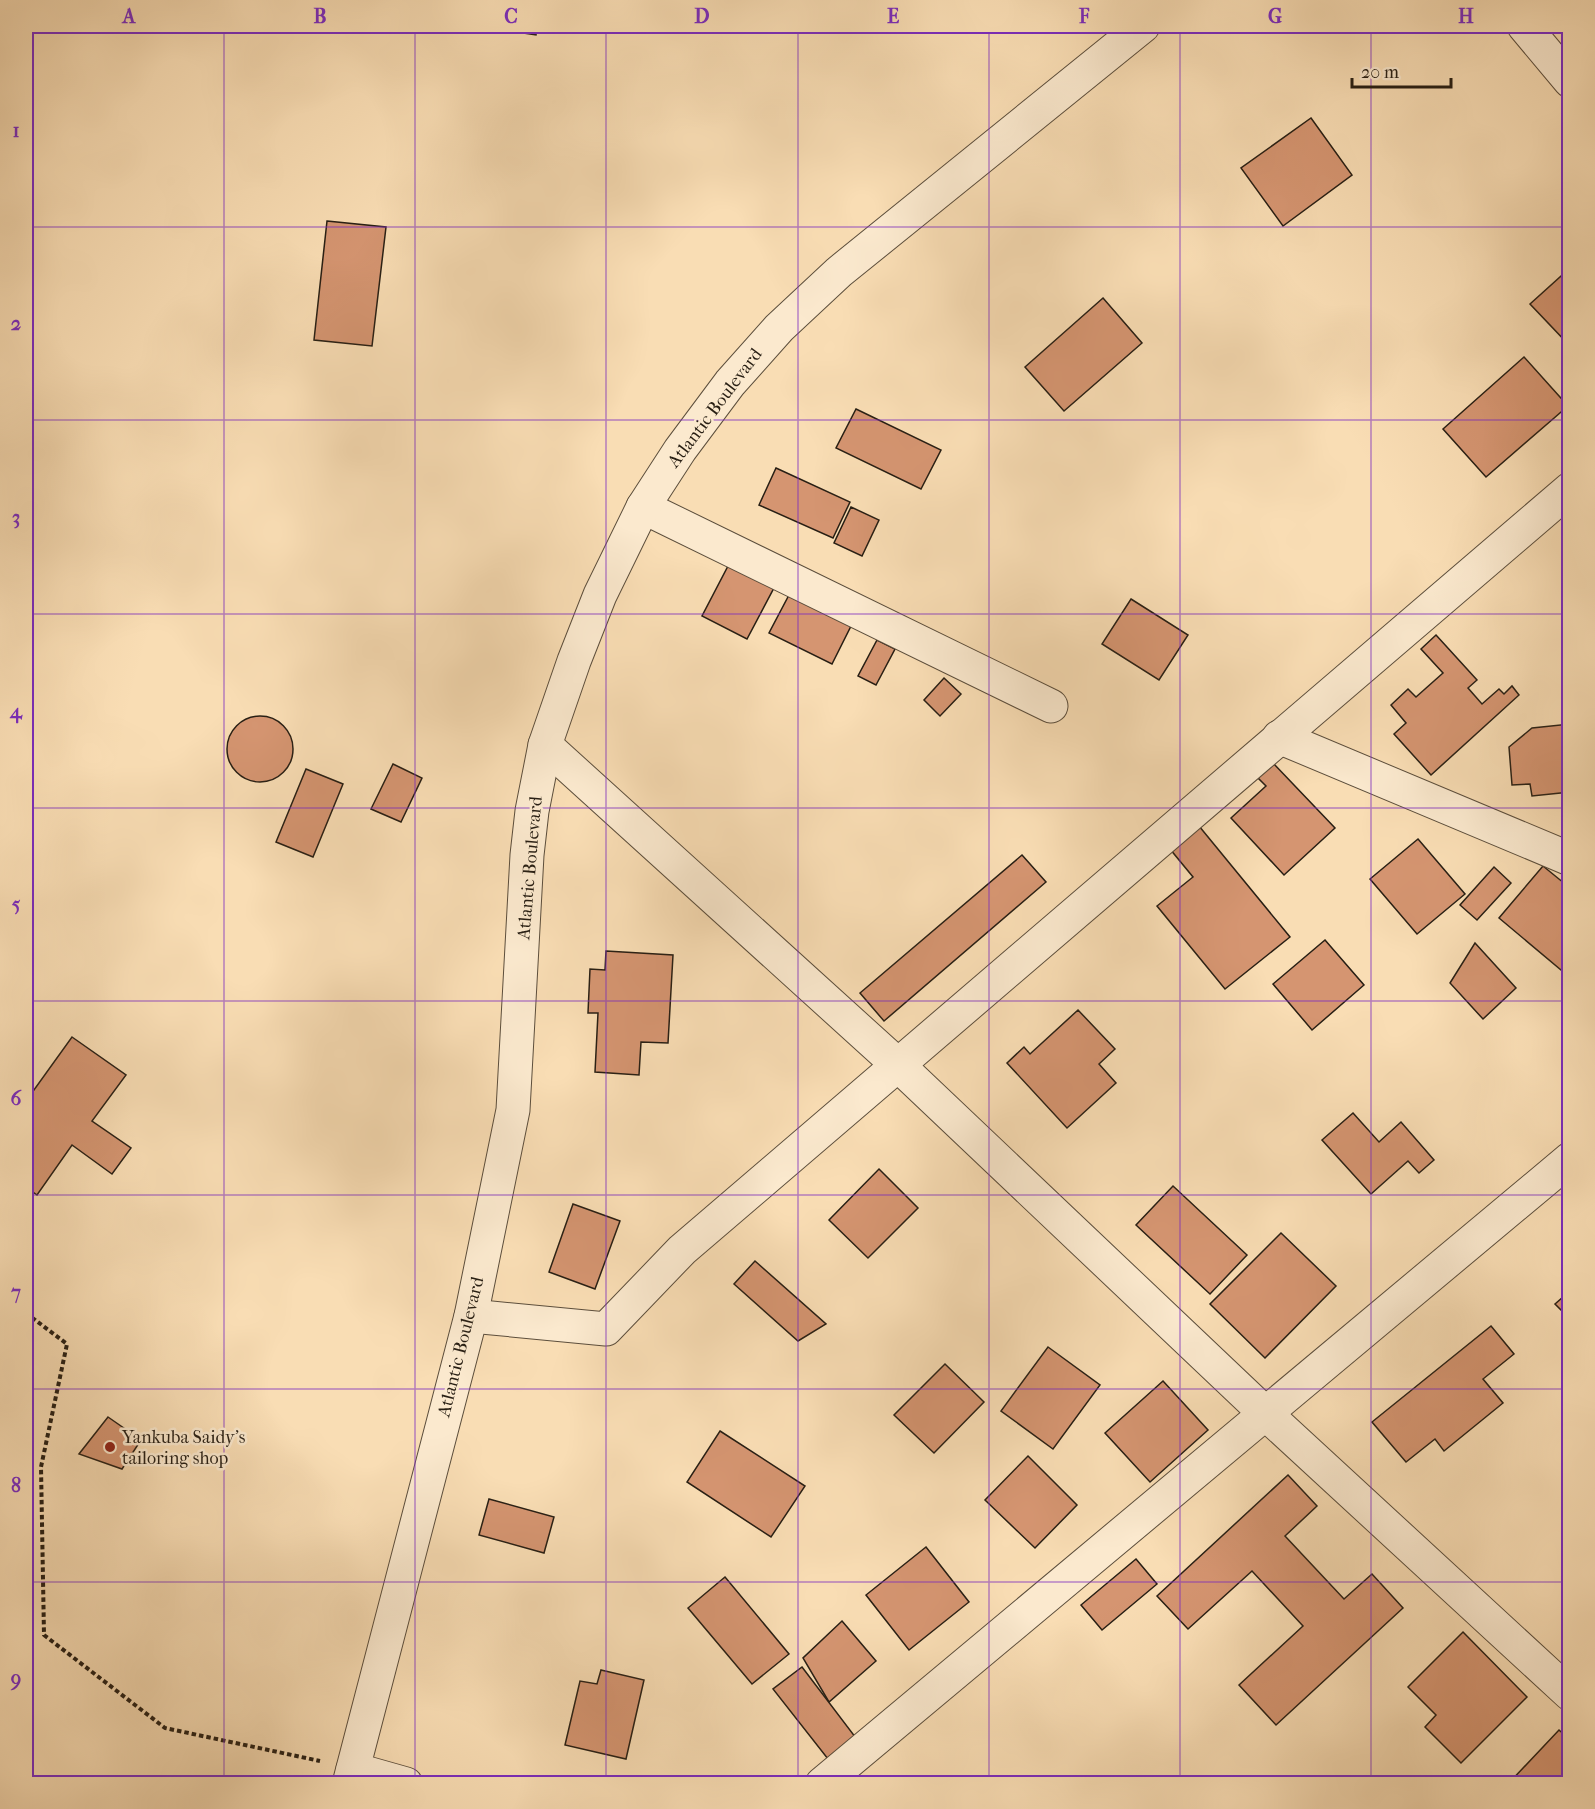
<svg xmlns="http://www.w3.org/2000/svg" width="1595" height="1809" font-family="'IM FELL French Canon',serif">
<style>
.building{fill:#d59571;stroke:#281f14;stroke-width:1.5}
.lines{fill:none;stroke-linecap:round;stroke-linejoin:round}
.minor-casing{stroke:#5c4e3c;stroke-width:35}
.path{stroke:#281f14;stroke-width:4;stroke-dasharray:4.5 3;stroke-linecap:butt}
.minor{stroke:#fbe9ce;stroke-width:33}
.grid{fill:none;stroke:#7b2cbf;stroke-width:1.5;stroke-opacity:0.55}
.poi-dot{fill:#8f2418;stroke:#fbe9ce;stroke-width:2}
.labels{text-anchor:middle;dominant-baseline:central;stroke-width:5;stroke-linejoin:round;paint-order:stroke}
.street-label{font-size:18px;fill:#281f14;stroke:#fbe9ce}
.poi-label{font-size:18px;fill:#281f14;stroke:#fbe9ce;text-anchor:start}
.neatline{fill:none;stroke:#7b2cbf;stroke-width:2}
.grid-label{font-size:20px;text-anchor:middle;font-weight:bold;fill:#7b2cbf}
</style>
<rect width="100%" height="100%" fill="#f9ddb4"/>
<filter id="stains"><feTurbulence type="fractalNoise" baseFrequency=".00333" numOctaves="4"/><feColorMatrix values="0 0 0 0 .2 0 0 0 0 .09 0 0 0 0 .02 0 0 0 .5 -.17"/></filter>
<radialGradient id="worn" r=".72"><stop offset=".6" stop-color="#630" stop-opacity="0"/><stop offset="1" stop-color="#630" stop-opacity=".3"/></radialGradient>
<g class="building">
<path d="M478,26H537L536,35Z"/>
<path d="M1311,118L1352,175L1283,226L1241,168Z"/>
<path d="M327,221L386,227L372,346L314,340Z"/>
<path d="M1570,268V346L1530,304Z"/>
<path d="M1103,298L1142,343L1064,411L1025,367Z"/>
<path d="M1524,357L1568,406L1486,477L1443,429Z"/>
<path d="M856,409L941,450L921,489L836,448Z"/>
<path d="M776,468L850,502L833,538L759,505Z"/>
<path d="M851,507L879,520L862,556L834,543Z"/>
<path d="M740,543L785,567L747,639L702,616Z"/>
<path d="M789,595L851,626L832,664L769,633Z"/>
<path d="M1131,599L1188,635L1159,680L1102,644Z"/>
<path d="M1436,635L1477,680L1468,688L1482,704L1499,689L1504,694L1512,686L1519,695L1431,775L1394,734L1406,723L1391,705L1408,689L1416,697L1443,673L1421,649Z"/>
<path d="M877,640L895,649L876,685L858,676Z"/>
<path d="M944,678L961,694L940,716L924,700Z"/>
<circle cx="260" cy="749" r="33"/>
<path d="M1570,724V792L1532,796L1530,784L1512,785L1509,747L1532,728Z"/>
<path d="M1273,763L1335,828L1284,875L1231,818L1266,786L1257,777Z"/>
<path d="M393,764L422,778L401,822L371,809Z"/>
<path d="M306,769L343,784L313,857L276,842Z"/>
<path d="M1199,826L1290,937L1225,989L1157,906L1193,877L1170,849Z"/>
<path d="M1418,839L1465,894L1417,934L1370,879Z"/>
<path d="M1022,855L1046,882L884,1021L860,993Z"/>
<path d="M1543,866L1570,888V972L1567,975L1499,918Z"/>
<path d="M1494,867L1511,883L1477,920L1460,905Z"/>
<path d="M1325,940L1364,985L1312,1030L1273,984Z"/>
<path d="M1475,943L1516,988L1483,1019L1450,983Z"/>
<path d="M606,951L673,955L668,1043L641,1042L639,1075L595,1072L598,1013H588L590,969L605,970Z"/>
<path d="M1078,1010L1115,1049L1099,1064L1116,1083L1067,1128L1007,1063L1024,1047L1030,1054Z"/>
<path d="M72,1037L126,1075L92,1121L131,1148L112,1174L72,1145L37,1195L26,1187V1101Z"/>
<path d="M1353,1113L1379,1142L1401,1122L1434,1160L1419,1173L1408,1161L1371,1194L1322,1140Z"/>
<path d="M879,1169L918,1208L868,1258L829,1220Z"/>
<path d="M1173,1186L1247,1255L1210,1294L1136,1225Z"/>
<path d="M573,1204L620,1221L595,1289L549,1272Z"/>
<path d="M1281,1233L1336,1286L1265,1358L1210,1304Z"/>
<path d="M755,1261L826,1324L798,1341L734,1284Z"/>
<path d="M1570,1291V1319L1555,1304Z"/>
<path d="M1491,1326L1514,1354L1483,1379L1503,1403L1444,1451L1435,1439L1406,1462L1372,1422Z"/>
<path d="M1048,1347L1100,1385L1053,1449L1001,1411Z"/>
<path d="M945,1364L984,1402L934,1453L894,1415Z"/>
<path d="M1163,1381L1208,1430L1150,1482L1105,1433Z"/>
<path d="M108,1417L141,1440L122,1469L79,1454Z"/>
<path d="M720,1431L805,1486L771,1537L687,1482Z"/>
<path d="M1028,1456L1077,1505L1035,1548L985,1500Z"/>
<path d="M1288,1475L1317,1506L1285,1536L1344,1599L1372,1574L1403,1608L1276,1725L1239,1685L1303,1626L1252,1571L1188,1629L1157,1596Z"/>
<path d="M489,1499L554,1517L544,1553L479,1535Z"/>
<path d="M926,1547L969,1602L909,1650L866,1595Z"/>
<path d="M1136,1559L1157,1584L1102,1630L1081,1605Z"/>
<path d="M725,1577L789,1654L752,1684L688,1608Z"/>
<path d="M842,1621L876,1661L829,1702L803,1658Z"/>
<path d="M1463,1632L1527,1697L1461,1763L1425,1727L1436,1715L1408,1687Z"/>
<path d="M802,1667L856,1738L828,1759L773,1689Z"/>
<path d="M601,1670L644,1680L626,1759L565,1745L580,1681L597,1684Z"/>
<path d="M1559,1730L1570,1740V1784H1508Z"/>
</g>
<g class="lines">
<defs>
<g id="minor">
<path d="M1524,26L1570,81"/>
<path d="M643,507L1051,706"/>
<path d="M1279,737L1570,859"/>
<path d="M545,745L898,1065L1266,1414L1570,1694"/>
<path d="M471,1316L606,1329L682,1250L1570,489"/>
<path d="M353,1769L406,1784"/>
<path d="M349,1784L471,1316L513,1110L527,855L532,811L545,745L574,661L600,595L643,507L680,450L730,383L779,328L839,272L1143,26"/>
<path d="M822,1784L1570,1159"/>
</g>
</defs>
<use href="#minor" class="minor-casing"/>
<path class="path" d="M26,1313L67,1344L41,1467L44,1635L165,1728L320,1761"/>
<use href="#minor" class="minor"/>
</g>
<path class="grid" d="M224,26V1784M415,26V1784M606,26V1784M798,26V1784M989,26V1784M1180,26V1784M1371,26V1784M26,227H1570M26,420H1570M26,614H1570M26,808H1570M26,1001H1570M26,1195H1570M26,1389H1570M26,1582H1570"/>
<circle class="poi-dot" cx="110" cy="1447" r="6"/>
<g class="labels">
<g class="street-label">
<text transform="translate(715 408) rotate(-53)">Atlantic Boulevard</text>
<text transform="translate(530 868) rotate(-85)">Atlantic Boulevard</text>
<text transform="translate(461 1347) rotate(-76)">Atlantic Boulevard</text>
</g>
<g class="poi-label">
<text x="122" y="1437">Yankuba Saidy's<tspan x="122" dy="21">tailoring shop</tspan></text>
</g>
</g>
<rect width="1595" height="1809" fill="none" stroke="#f9ddb4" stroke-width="66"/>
<path d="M1352 78v9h99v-9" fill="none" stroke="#281f14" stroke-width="3"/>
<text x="1361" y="78" font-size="18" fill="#281f14" stroke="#fbe9ce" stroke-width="4.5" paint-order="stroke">20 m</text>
<rect x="33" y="33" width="1529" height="1743" class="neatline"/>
<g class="grid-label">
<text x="129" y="23">A</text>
<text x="320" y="23">B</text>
<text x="511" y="23">C</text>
<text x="702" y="23">D</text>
<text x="893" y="23">E</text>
<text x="1084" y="23">F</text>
<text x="1275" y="23">G</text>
<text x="1466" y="23">H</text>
<text x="16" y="137">1</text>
<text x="16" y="330">2</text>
<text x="16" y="524">3</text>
<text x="16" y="718">4</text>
<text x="16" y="911">5</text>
<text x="16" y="1105">6</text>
<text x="16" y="1299">7</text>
<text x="16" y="1492">8</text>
<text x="16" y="1686">9</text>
</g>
<rect width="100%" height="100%" filter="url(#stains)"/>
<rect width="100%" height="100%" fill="url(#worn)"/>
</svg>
